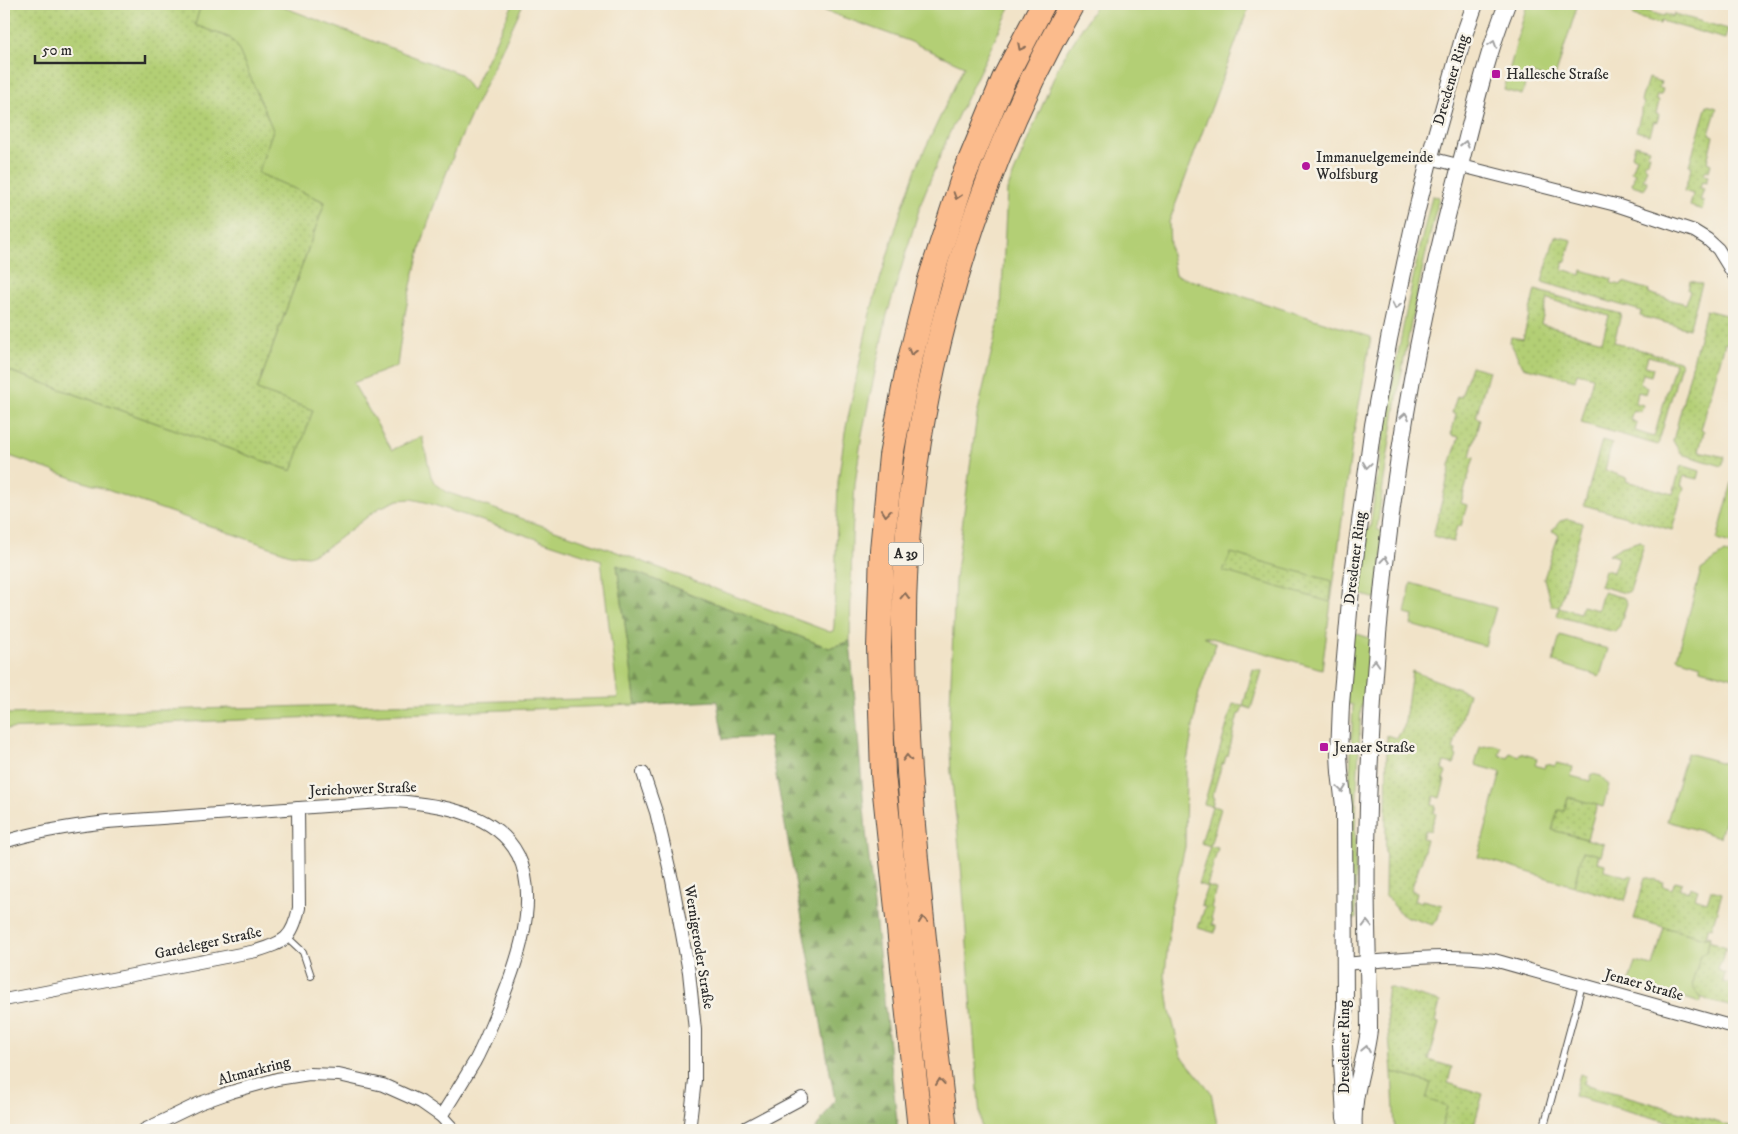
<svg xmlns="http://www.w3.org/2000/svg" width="1738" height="1134" font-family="'IM FELL DW Pica',serif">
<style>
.green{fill:#b3cf75;stroke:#6f7d50}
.forest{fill:url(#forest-firs);stroke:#5c6e48}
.garden{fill:url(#garden-dots);stroke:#6f7d50;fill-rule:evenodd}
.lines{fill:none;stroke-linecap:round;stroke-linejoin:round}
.service-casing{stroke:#494743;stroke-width:8}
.minor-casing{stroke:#494743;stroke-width:14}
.tertiary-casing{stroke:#494743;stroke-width:18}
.motorway-casing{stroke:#494743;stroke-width:26}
.service{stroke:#fff;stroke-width:6}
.minor{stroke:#fff;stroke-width:12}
.tertiary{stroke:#fff;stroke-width:16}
.motorway{stroke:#fbbb8c;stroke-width:24}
.oneway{stroke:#a0a0a0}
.oneway2{stroke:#896c57}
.poi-dot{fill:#b5179e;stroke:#f7f3e8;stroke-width:2}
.labels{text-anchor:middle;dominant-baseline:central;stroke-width:5;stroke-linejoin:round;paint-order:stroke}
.shield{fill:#f7f3e8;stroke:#686764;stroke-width:1}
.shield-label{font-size:14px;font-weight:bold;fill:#2b2b2b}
.poi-label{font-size:15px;fill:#2b2b2b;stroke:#f7f3e8;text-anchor:start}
.street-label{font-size:15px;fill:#2b2b2b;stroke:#f7f3e8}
</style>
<defs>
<pattern id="forest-firs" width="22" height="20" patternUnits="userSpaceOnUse" patternTransform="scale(1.25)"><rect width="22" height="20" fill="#8eb266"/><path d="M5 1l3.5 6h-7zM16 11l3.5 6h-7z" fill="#749154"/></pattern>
<pattern id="garden-dots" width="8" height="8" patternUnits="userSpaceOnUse" patternTransform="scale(1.25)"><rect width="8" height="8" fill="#b3cf75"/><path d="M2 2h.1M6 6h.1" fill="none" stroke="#9ab265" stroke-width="1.8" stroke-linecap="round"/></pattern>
</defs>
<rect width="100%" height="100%" fill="#f7f3e8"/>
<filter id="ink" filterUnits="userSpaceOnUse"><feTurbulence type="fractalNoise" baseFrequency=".02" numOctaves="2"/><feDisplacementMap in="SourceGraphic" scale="10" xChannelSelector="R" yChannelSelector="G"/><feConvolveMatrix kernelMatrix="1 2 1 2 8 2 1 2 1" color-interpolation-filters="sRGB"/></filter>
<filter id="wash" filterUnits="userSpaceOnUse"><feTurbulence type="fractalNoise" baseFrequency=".0096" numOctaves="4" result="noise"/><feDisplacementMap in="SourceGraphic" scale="20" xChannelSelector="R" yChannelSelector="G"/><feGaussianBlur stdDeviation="1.12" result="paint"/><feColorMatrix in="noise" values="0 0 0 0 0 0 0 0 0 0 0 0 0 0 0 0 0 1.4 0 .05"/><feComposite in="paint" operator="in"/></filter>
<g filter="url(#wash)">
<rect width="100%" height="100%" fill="#f1e3c8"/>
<g class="green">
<path d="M201,4H275L460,74L472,91L513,4H523C491,73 456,142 431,214C415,262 403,315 397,366L353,383L392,450L422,436L431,476L435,484L446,492L609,549L830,632L833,631L834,626L838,482L845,432L870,313L901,211L917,166L964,66L909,41L806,4H1012L949,134L922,200L887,315L862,434L855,484L852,537L850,641L829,648L617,565L636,705L4,729V714L618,698L601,560L425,502L411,499L398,500L379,508L325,549L308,556L290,554L4,454V369L292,471L257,390L325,202L257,173L230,38L194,25Z"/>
<path d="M1097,4H1250L1169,222L1170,248L1175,275L1371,337L1353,438L1322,669L1204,636L1216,644L1199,693L1186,768L1185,847L1171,906L1165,975L1170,1011L1181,1055L1211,1092L1218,1130H981L961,865L951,772L949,731L955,579L977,415L1001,311L1007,190L1059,65Z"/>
<path d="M1527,4H1578L1554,80L1528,73L1522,95L1504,90Z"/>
<path d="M1432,196L1439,197C1412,307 1392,417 1377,529L1385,533L1377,599L1355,593L1362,531L1370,528C1385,416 1405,306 1432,196Z"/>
<path d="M1734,475V545L1717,540Z"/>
<path d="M1724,553L1734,556V583L1732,590L1734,591V678L1701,669V665L1677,658L1701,570Z"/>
<path d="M1411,583L1496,608L1485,646L1411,625L1413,616L1405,614Z"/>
<path d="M1351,632L1373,639L1369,702L1361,706L1355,833L1356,919H1347V843L1353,705L1345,703Z"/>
<path d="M1560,635L1608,649L1600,676L1553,662Z"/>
<path d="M1493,745L1501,747L1499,755L1508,758L1510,753L1519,756L1520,753L1537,758L1535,765L1544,768L1546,764L1555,766L1556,763L1573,767L1571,776L1590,781L1592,774L1601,776L1609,785L1603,807L1568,797L1564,812L1559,810L1553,830L1604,844L1601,856L1583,851L1574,886L1478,857L1501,772L1475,765L1480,747Z"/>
<path d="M1687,753L1734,766V787L1720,837L1667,821Z"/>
<path d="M1664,927L1705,938L1710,937L1698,995L1702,998L1700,1003L1666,992L1642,989L1628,985L1635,962L1653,966Z"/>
<path d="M1392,1072L1431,1083L1448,1106L1441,1130H1395Z"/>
</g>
<path class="forest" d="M617,565L829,648L850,641L866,831L898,1130H815L835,1100L769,737L723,739L717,701L636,705Z"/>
<g class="garden">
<path d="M4,4H201L195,25L230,38L237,46L273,130L258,173L325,202L257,390L313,410L292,471L4,369Z"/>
<path d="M1635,8L1664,16L1665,14L1673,17L1674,14L1728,29L1725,39L1661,21L1660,24L1633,16Z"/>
<path d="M1648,78L1661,82L1659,88L1663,89L1661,95H1657L1656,100L1659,101L1656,114L1659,115L1657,122L1654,121L1650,135L1636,131L1644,103L1641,101Z"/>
<path d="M1707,105L1717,108L1709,134L1713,136L1707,162L1711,164L1709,171L1706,170L1704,175L1708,176L1706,183L1702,182L1700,188L1704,189L1700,201L1704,202L1702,210L1690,206L1693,194L1684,191L1692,166L1689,165Z"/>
<path d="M1635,145L1649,149L1647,154L1650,155L1648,162L1645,161L1644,166L1647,168L1643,180L1647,181L1645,189L1632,185L1635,173L1631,172L1636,158L1632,156Z"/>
<path d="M1555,236L1572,240L1566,261H1564L1562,269L1581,275L1582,270L1612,279L1611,283L1621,285L1623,282L1649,290L1648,293L1686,304L1690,291L1688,290L1690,281L1702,284L1689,329L1640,316L1641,311L1542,282Z"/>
<path d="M1535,290L1621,314L1614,342L1679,361L1681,364L1658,445L1581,423L1593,377L1577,373L1575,380L1523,367L1510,342L1511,337L1523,339ZM1548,299L1609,316L1602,341L1541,324ZM1648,356L1675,363L1654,437L1635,431L1637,423L1630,420L1633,410L1641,412L1643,405L1636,403L1638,392L1646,394L1648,387L1640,384L1643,374L1651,376L1653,368L1645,366Z"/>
<path d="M1706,310L1730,316L1726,331L1734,334V346L1725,343L1701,430L1704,431L1699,451L1725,457L1722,466L1681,454L1673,441Z"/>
<path d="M1471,366L1489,371L1476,417L1480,419L1470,456L1474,457L1461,503L1467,505L1461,526H1457L1453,542L1433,536L1450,469L1449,468L1459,437L1451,435L1456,415L1452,413L1457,396L1461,397Z"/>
<path d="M1602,440L1612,443L1605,470L1627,478L1626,481L1673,494L1681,465L1700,471L1698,479L1684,476L1681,485L1684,487L1672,530L1584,505Z"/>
<path d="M1568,519L1583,523L1559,607L1580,613L1582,606L1598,610L1603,592L1624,598L1627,603L1619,628L1615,632L1557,616L1559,607L1551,606L1544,578L1559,534L1552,531L1560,521Z"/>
<path d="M1640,541L1644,544L1630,591L1625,593L1600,586L1605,570L1613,572L1618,557L1609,554L1621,547Z"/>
<path d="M1231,553L1332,581L1330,602L1223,571Z"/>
<path d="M1253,669L1262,671L1251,709L1243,706L1240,714H1238L1228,756H1226L1224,764H1222L1212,797L1214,798L1212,806L1221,808L1210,846L1218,848L1207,886L1216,889L1211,908L1214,909L1211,919L1213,920L1212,925L1216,926L1215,933L1198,928L1205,907L1201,905L1207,887L1198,884L1210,846L1201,843L1212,806L1204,804L1233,704L1243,706Z"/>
<path d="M1412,671L1469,693L1453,749L1456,750L1455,755L1457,756L1454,764L1444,762L1442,770L1446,772L1443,779L1445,780L1440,798L1434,796L1432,805L1436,806L1434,813L1436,814L1430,831L1425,830L1422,838L1426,839L1424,847L1425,848L1421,864H1420L1411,890L1417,892L1415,901L1421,902L1422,900L1442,905L1437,921L1432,925L1402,915L1385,895L1387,735L1397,738L1404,727Z"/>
<path d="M1568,797L1597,805L1587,839L1552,830L1558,810L1564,811Z"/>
<path d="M1583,851L1599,855L1597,862L1605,864L1604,870L1629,877L1630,875L1633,876L1625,901L1574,886Z"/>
<path d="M1645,877L1663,882L1662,886L1672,889L1675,881L1682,883L1680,889L1689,891L1690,887L1698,890L1695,898L1707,902L1711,890L1722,893L1712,928L1709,927L1706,935L1710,937L1705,938L1634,919Z"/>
<path d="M1709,941L1726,947L1722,963H1719L1717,970L1725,973L1723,982L1734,985V1007C1719,1003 1696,1002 1692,983L1701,955L1707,951Z"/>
<path d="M1388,987L1440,1002L1435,1022L1439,1023L1429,1060L1452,1067L1448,1083L1483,1094L1474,1125L1491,1130H1441L1447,1106L1426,1099L1431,1083L1392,1072L1386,1000Z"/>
<path d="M1580,1074L1586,1076L1584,1084L1734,1127V1130H1671L1672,1123L1574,1096Z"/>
</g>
</g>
<g filter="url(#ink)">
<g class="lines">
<defs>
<g id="service">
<path d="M288,938L303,952L311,976"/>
<path d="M1543,1130L1582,985"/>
</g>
<g id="minor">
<path d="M1430,158L1616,205L1694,231L1707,239L1718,249L1734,275"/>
<path d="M643,773L656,812L672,880L689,972L695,1030V1080L690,1123L691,1130"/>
<path d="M4,842C38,831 72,826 107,822L394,801C437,804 496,812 518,855C543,904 511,980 491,1026C486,1038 481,1050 475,1061C464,1079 453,1098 441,1116"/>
<path d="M1344,964C1395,960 1443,953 1494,960L1734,1027"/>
<path d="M4,1000L256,951C285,942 292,939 299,908L298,808"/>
<path d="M144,1130L200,1103L231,1092L277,1079L309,1074L339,1075L383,1085L421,1102L441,1116L454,1130"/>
<path d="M742,1130L802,1098"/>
</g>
<g id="tertiary">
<path d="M1345,1118L1341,1044L1345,1007L1344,806L1340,772L1339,754L1341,704L1351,589L1373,425L1389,339L1413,226L1432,149L1464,35L1475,4"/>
<path d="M1354,1130C1351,1096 1365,1064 1369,1030C1369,969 1365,908 1367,847C1371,624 1398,401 1455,185C1471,124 1484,62 1507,4"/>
</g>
<g id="motorway">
<path d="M920,1130L883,774L879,648L882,550L891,456L908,368L929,283L963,178L1004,79L1043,4"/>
<path d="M945,1130C928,970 906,810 904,649C900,430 963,194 1072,4"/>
</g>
</defs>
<use href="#service" class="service-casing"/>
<use href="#minor" class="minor-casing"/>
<use href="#tertiary" class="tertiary-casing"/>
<use href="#motorway" class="motorway-casing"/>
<use href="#service" class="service"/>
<use href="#minor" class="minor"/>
<use href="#tertiary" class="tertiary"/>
<use href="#motorway" class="motorway"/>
</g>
<defs><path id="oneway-chevron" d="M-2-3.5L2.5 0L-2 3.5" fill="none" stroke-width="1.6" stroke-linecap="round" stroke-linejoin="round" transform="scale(1.25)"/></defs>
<g class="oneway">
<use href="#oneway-chevron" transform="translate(1493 44) rotate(-72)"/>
<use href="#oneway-chevron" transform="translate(1465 144) rotate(-76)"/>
<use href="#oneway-chevron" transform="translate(1396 306) rotate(102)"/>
<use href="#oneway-chevron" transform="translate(1405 416) rotate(-80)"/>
<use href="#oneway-chevron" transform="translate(1367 465) rotate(98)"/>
<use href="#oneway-chevron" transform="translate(1385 560) rotate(-84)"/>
<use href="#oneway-chevron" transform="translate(1375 663) rotate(-86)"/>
<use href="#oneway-chevron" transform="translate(1342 789) rotate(82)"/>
<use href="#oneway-chevron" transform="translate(1367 924) rotate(-91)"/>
<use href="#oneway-chevron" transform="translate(1366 1049) rotate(-79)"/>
</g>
<g class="oneway2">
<use href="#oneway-chevron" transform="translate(1021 47) rotate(117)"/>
<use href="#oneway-chevron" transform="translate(957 196) rotate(108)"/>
<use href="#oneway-chevron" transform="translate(912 352) rotate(104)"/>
<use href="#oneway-chevron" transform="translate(886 513) rotate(96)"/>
<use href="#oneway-chevron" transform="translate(905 596) rotate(-88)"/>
<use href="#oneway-chevron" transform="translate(907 758) rotate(-92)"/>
<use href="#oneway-chevron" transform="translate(923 920) rotate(-96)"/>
<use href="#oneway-chevron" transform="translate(940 1082) rotate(-96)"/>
</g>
</g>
<g class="poi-dot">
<rect x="1491" y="69" width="10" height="10" rx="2.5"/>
<circle cx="1306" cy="166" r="5"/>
<rect x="1319" y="742" width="10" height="10" rx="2.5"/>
</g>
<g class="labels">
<rect class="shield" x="888.5" y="542.5" width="35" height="23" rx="4"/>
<g class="shield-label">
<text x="906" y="554">A 39</text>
</g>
<g class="poi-label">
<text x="1506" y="74">Hallesche Straße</text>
<text x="1316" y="157">Immanuelgemeinde<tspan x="1316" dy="17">Wolfsburg</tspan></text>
<text x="1334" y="747">Jenaer Straße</text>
</g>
<g class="street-label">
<text transform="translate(1451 80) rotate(-74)">Dresdener Ring</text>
<text transform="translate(1355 558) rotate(-83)">Dresdener Ring</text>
<text transform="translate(363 789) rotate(-2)">Jerichower Straße</text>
<text transform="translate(208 943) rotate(-12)">Gardeleger Straße</text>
<text transform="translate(699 947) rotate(81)">Wernigeroder Straße</text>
<text transform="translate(1644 985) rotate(16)">Jenaer Straße</text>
<text transform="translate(1344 1047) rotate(-90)">Dresdener Ring</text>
<text transform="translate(254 1071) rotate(-15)">Altmarkring</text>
</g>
</g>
<rect width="1738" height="1134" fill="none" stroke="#f7f3e8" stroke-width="20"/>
<path d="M35 55v8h110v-8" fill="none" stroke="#2b2b2b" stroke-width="2.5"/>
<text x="42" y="55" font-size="15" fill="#2b2b2b" stroke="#f7f3e8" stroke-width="4" paint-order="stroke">50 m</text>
</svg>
